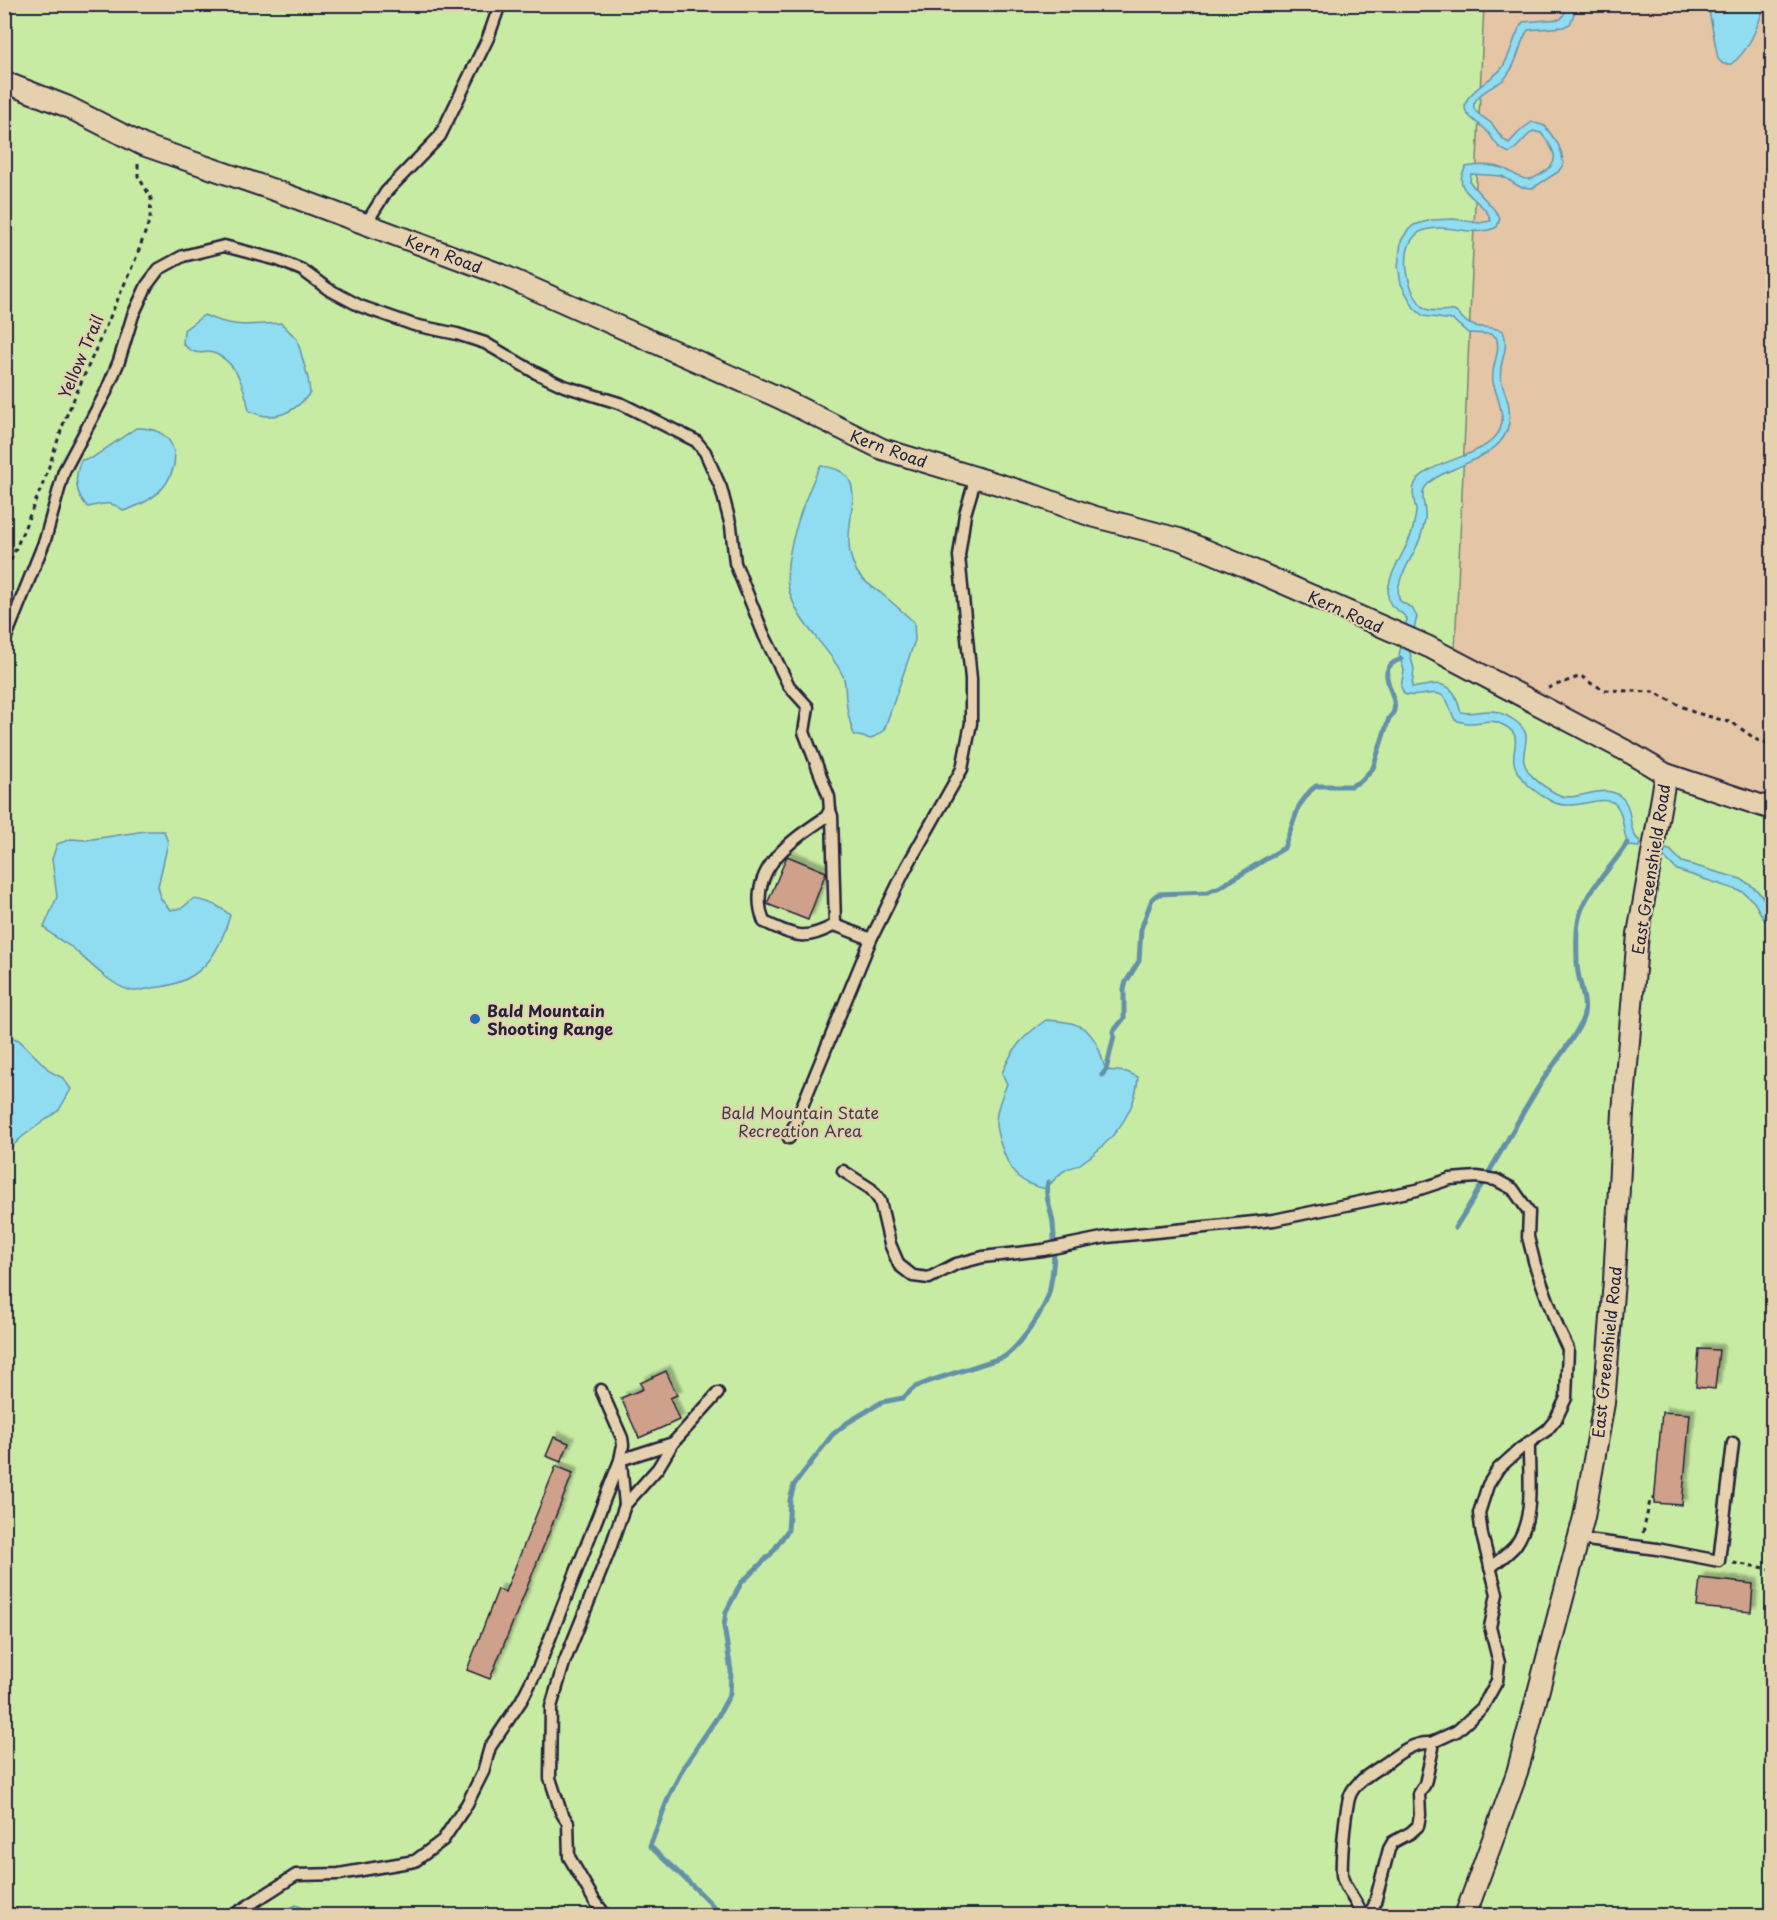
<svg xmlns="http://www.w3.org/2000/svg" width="1777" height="1920" font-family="'Playpen Sans',sans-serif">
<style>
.green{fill:#c8eba4;stroke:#758670;stroke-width:1.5}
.water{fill:#90ddf1;stroke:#6492a8;stroke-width:1.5}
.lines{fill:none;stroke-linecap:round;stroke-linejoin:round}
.stream{stroke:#6492a8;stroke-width:5}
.building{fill:#cfa08a;stroke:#22223b;stroke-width:1.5;filter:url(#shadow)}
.lane-casing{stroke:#22223b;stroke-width:15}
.street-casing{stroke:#22223b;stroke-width:24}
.path{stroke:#22223b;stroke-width:3;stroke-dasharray:4.5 4.5;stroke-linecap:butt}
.lane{stroke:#e6d1af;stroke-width:10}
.street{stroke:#e6d1af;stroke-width:20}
.poi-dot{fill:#1f6fb2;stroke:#e6d1af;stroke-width:2}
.labels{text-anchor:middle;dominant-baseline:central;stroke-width:4.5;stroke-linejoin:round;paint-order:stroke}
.street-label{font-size:16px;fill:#22223b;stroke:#e6d1af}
.poi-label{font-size:16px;font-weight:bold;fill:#22223b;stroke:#e6d1af;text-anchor:start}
.park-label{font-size:16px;fill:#3b404b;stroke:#e6d1af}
</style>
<defs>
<filter id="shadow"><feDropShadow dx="5" dy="-5" stdDeviation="1.5" flood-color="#0004"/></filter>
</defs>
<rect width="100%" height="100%" fill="#e4c6a6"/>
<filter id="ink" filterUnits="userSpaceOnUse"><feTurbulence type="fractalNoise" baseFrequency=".0167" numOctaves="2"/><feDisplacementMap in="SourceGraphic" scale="12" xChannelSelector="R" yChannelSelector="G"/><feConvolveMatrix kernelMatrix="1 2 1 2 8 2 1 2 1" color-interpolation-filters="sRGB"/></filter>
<g filter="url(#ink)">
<path class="green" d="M5,5H1484L1454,671L1772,808V1915L5,1916Z"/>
<g class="water">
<path d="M1565,5H1573L1574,14L1570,24L1563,27L1528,30C1520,41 1519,56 1512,68C1509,72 1507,77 1503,80C1496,86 1472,95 1474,108C1475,114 1487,119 1491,123C1498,130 1500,139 1509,143L1521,130L1532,122L1545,126L1558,144L1562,154L1563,165L1558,172L1533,188L1520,187L1502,176L1471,174L1470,182C1479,195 1492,204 1500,218L1497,227C1475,238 1449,223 1425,230C1395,238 1406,296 1426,309C1434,313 1445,309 1454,311C1461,314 1464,323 1472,325C1482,329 1489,325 1503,331C1511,351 1497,362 1501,380C1503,388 1506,395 1508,402C1517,444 1486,454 1454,469C1445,473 1433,477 1427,485C1418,494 1427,508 1425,520C1423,530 1420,541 1415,550C1408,565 1393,585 1400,601L1412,608L1417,617L1409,649L1414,669L1412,687C1426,688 1442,677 1454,693C1458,699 1458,706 1461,712C1473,715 1487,708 1498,712C1507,715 1524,724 1526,735C1527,744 1522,753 1524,762C1527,776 1546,788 1557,794C1576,804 1602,782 1620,796C1635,807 1626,832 1640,841L1639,847L1629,846C1622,835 1625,812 1614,803C1600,794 1571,813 1551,801C1539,795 1523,783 1517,771C1505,749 1532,735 1496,722C1487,719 1478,724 1469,723C1464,723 1459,721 1455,720C1451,713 1449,702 1445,698C1436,687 1417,700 1404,694L1401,687L1404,670L1399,655L1407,619C1401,609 1389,610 1388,596C1387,571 1408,551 1413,528C1414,522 1416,516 1416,510C1414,500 1410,488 1418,479C1437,457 1498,456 1502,422C1503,408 1496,395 1493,382C1490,367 1502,351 1496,337L1490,334L1468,333L1453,320L1423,316L1414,308L1401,284L1398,266L1401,241L1407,231L1414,225L1431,220L1454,219L1479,223L1491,221C1487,200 1448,193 1466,167C1478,164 1497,165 1507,170C1514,173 1520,180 1529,179C1533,179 1537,176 1541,174C1563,162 1554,149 1541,133L1533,131C1524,138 1520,146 1510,153C1491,145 1497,140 1484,128C1479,124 1474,121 1469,116C1452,97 1494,80 1502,68C1512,53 1513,36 1523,22L1561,19L1565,12Z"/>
<path d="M1708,5H1765C1758,25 1749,52 1731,64H1723L1718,59Z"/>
<path d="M204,315C232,328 251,325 281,323L297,339L308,378L310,393C300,406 285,417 268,416C262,416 254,413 249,411C245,389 237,361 213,353C207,351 201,354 195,352C191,351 186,347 183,344L184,330Z"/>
<path d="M136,428C171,427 184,453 167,482C157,498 140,505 124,511C111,500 103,504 88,507C74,493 74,477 81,460L92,458Z"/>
<path d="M820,466C867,469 850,505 849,537C848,549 852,566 860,576C866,583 875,589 882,594C893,603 903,612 914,622L915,640L890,713L884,730L871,739L854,735C850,723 847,712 846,699C845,692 846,683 843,676C833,654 813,637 800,616C795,607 790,596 788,586C783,554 806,495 820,466Z"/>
<path d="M145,831H164L168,843L158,886L161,899L170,910L182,908L193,899C209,901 218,905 230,915C218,958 199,984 152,988C146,989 139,991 134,991C116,990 87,961 74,949C63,941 55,939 44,927L57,897L52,859L57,844L71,839L86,840Z"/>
<path d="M1665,849L1670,850L1682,862L1741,879C1764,892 1773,907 1772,933L1754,902L1743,892L1677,870L1663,856Z"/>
<path d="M1046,1020C1069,1021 1088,1023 1098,1047C1102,1055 1102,1062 1106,1070L1127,1072L1138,1077C1136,1114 1110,1144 1080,1164C1076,1167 1072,1167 1067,1169C1059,1173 1052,1182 1046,1189C1036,1187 1025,1183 1017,1176C1007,1166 995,1133 996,1120C997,1108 1002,1095 1007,1084L1002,1073C1014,1046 1022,1037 1046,1020Z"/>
<path d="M5,1035L19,1040L51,1072L63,1078L71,1089L59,1110L22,1137L5,1153Z"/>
<path d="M296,1905L313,1912L314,1915H277Z"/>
</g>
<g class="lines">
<g class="stream">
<path d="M4,11L11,10L13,4"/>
<path d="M1102,1075L1106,1070L1114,1036L1113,1032L1124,1018V989L1126,982L1139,961L1141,929L1152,899L1158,894L1208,892L1220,887L1284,848L1299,806L1310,791L1316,786H1351L1361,781L1373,768L1389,718C1409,701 1366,671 1401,659"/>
<path d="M1455,1228C1486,1181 1511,1131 1541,1083C1552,1065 1580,1033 1584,1014C1587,999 1578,981 1577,965C1577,948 1575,927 1581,911C1589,888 1614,865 1627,843"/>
<path d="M722,1916C700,1890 674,1870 650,1846L669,1796L683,1768L718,1716L730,1694L731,1671L724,1626L726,1612L741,1583L771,1554L788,1530L790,1500L794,1485L832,1435L847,1423L882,1402L903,1398L915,1387L930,1381L1004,1357C1020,1346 1047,1308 1050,1288C1054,1268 1055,1243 1053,1223C1051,1208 1044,1197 1048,1182"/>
</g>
</g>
<g class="building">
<path d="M787,856L826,872L808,920L767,904Z"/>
<path d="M1699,1349L1719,1350L1715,1389L1696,1387Z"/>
<path d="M666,1371L677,1395L670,1398L679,1420L639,1438L621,1398L643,1389L640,1383Z"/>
<path d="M1662,1412L1690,1414L1682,1505L1654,1503Z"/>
<path d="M554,1437L569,1443L561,1462L546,1456Z"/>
<path d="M556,1466L573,1473L490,1679L467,1670L498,1589L505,1592Z"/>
<path d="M1700,1578L1753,1584L1751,1612L1697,1607Z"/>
</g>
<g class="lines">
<defs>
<g id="lane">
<path d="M365,225L386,192L440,136L488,38L500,4"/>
<path d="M4,642L45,540L64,471L106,392L119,361L133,315L147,285L159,269L183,256L224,246L278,260L302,270L328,289L360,306L414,325L457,334L485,343L536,373L564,386L622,404L696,441L705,452L721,488L731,526L735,563L764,635L789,686L808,707L804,732L829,797L830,810"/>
<path d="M835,925C802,942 796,936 764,922C745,871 789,842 826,817L830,810L832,816L835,925L871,939"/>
<path d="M789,1138L871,939L906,868L962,769L971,723V679L959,556L965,514L976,477"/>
<path d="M843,1171L871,1189L880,1201L890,1244L899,1265L913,1276L929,1278L956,1264L983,1257L1043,1250L1107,1237L1274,1220L1417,1190L1450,1179L1477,1177L1496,1180L1513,1189L1529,1212L1528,1237L1535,1265L1558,1328L1568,1349L1566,1398L1556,1419L1547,1430L1520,1449L1498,1469L1488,1485L1479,1513L1482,1535L1497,1594L1490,1627L1499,1663L1497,1681L1482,1708L1457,1731L1431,1743"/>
<path d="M620,1460L673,1443L718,1393"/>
<path d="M625,1505L658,1468L673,1443"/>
<path d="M1579,1539L1657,1549L1719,1561L1733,1443"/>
<path d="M1490,1568C1498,1561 1508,1554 1515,1546C1536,1518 1528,1475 1529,1442"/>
<path d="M232,1916L296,1875L339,1874L415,1861L443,1840L467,1804L483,1772L490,1747L521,1701L539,1666L620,1460L623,1445L622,1438L601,1390"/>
<path d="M606,1916L594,1900L569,1857L568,1823L561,1812L550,1778L551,1707L564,1663L610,1549L625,1505L621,1463"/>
<path d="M1362,1916C1358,1901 1343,1888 1342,1875C1341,1861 1345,1805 1351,1793C1359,1778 1377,1770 1390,1760C1402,1751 1415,1742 1431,1743L1433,1748L1425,1784L1419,1794L1420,1815L1418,1826L1410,1833L1393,1842L1389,1849L1374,1906L1367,1916"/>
</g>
<g id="street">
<path d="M4,82L66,106L143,145L274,190L500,274L780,398L882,449L1034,495L1092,516L1179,539L1244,566L1429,647L1632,754L1666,774L1772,809"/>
<path d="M1465,1916L1517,1773L1584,1517L1604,1403L1614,1281L1623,1112L1638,934L1666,774"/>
</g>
</defs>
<use href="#lane" class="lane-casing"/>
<use href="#street" class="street-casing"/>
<g class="path">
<path d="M4,577L44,481L65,419L136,258L150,219L151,198L138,176V164"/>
<path d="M1548,688L1581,676L1592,684L1605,690L1654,692L1693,712L1733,723L1757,740L1772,744"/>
<path d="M1643,1533L1650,1501L1655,1498"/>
<path d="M1733,1563L1772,1569"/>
</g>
<use href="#lane" class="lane"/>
<use href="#street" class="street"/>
</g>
</g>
<circle class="poi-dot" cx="475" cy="1019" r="6"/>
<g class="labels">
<g class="street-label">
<text transform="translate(444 253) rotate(21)">Kern Road</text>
<text transform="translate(80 356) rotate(-67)">Yellow Trail</text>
<text transform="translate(889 448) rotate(20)">Kern Road</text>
<text transform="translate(1346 611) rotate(24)">Kern Road</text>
<text transform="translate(1650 869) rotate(-81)">East Greenshield Road</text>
<text transform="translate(1606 1352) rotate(-84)">East Greenshield Road</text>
</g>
<g class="poi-label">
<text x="487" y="1010">Bald Mountain<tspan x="487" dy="18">Shooting Range</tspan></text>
</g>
<g class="park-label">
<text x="800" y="1112">Bald Mountain State<tspan x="800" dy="18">Recreation Area</tspan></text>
</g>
</g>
<rect width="1777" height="1920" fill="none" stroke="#e6d1af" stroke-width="24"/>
<rect x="12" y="12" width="1753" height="1896" fill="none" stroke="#22223b" stroke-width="2" filter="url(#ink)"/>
</svg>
